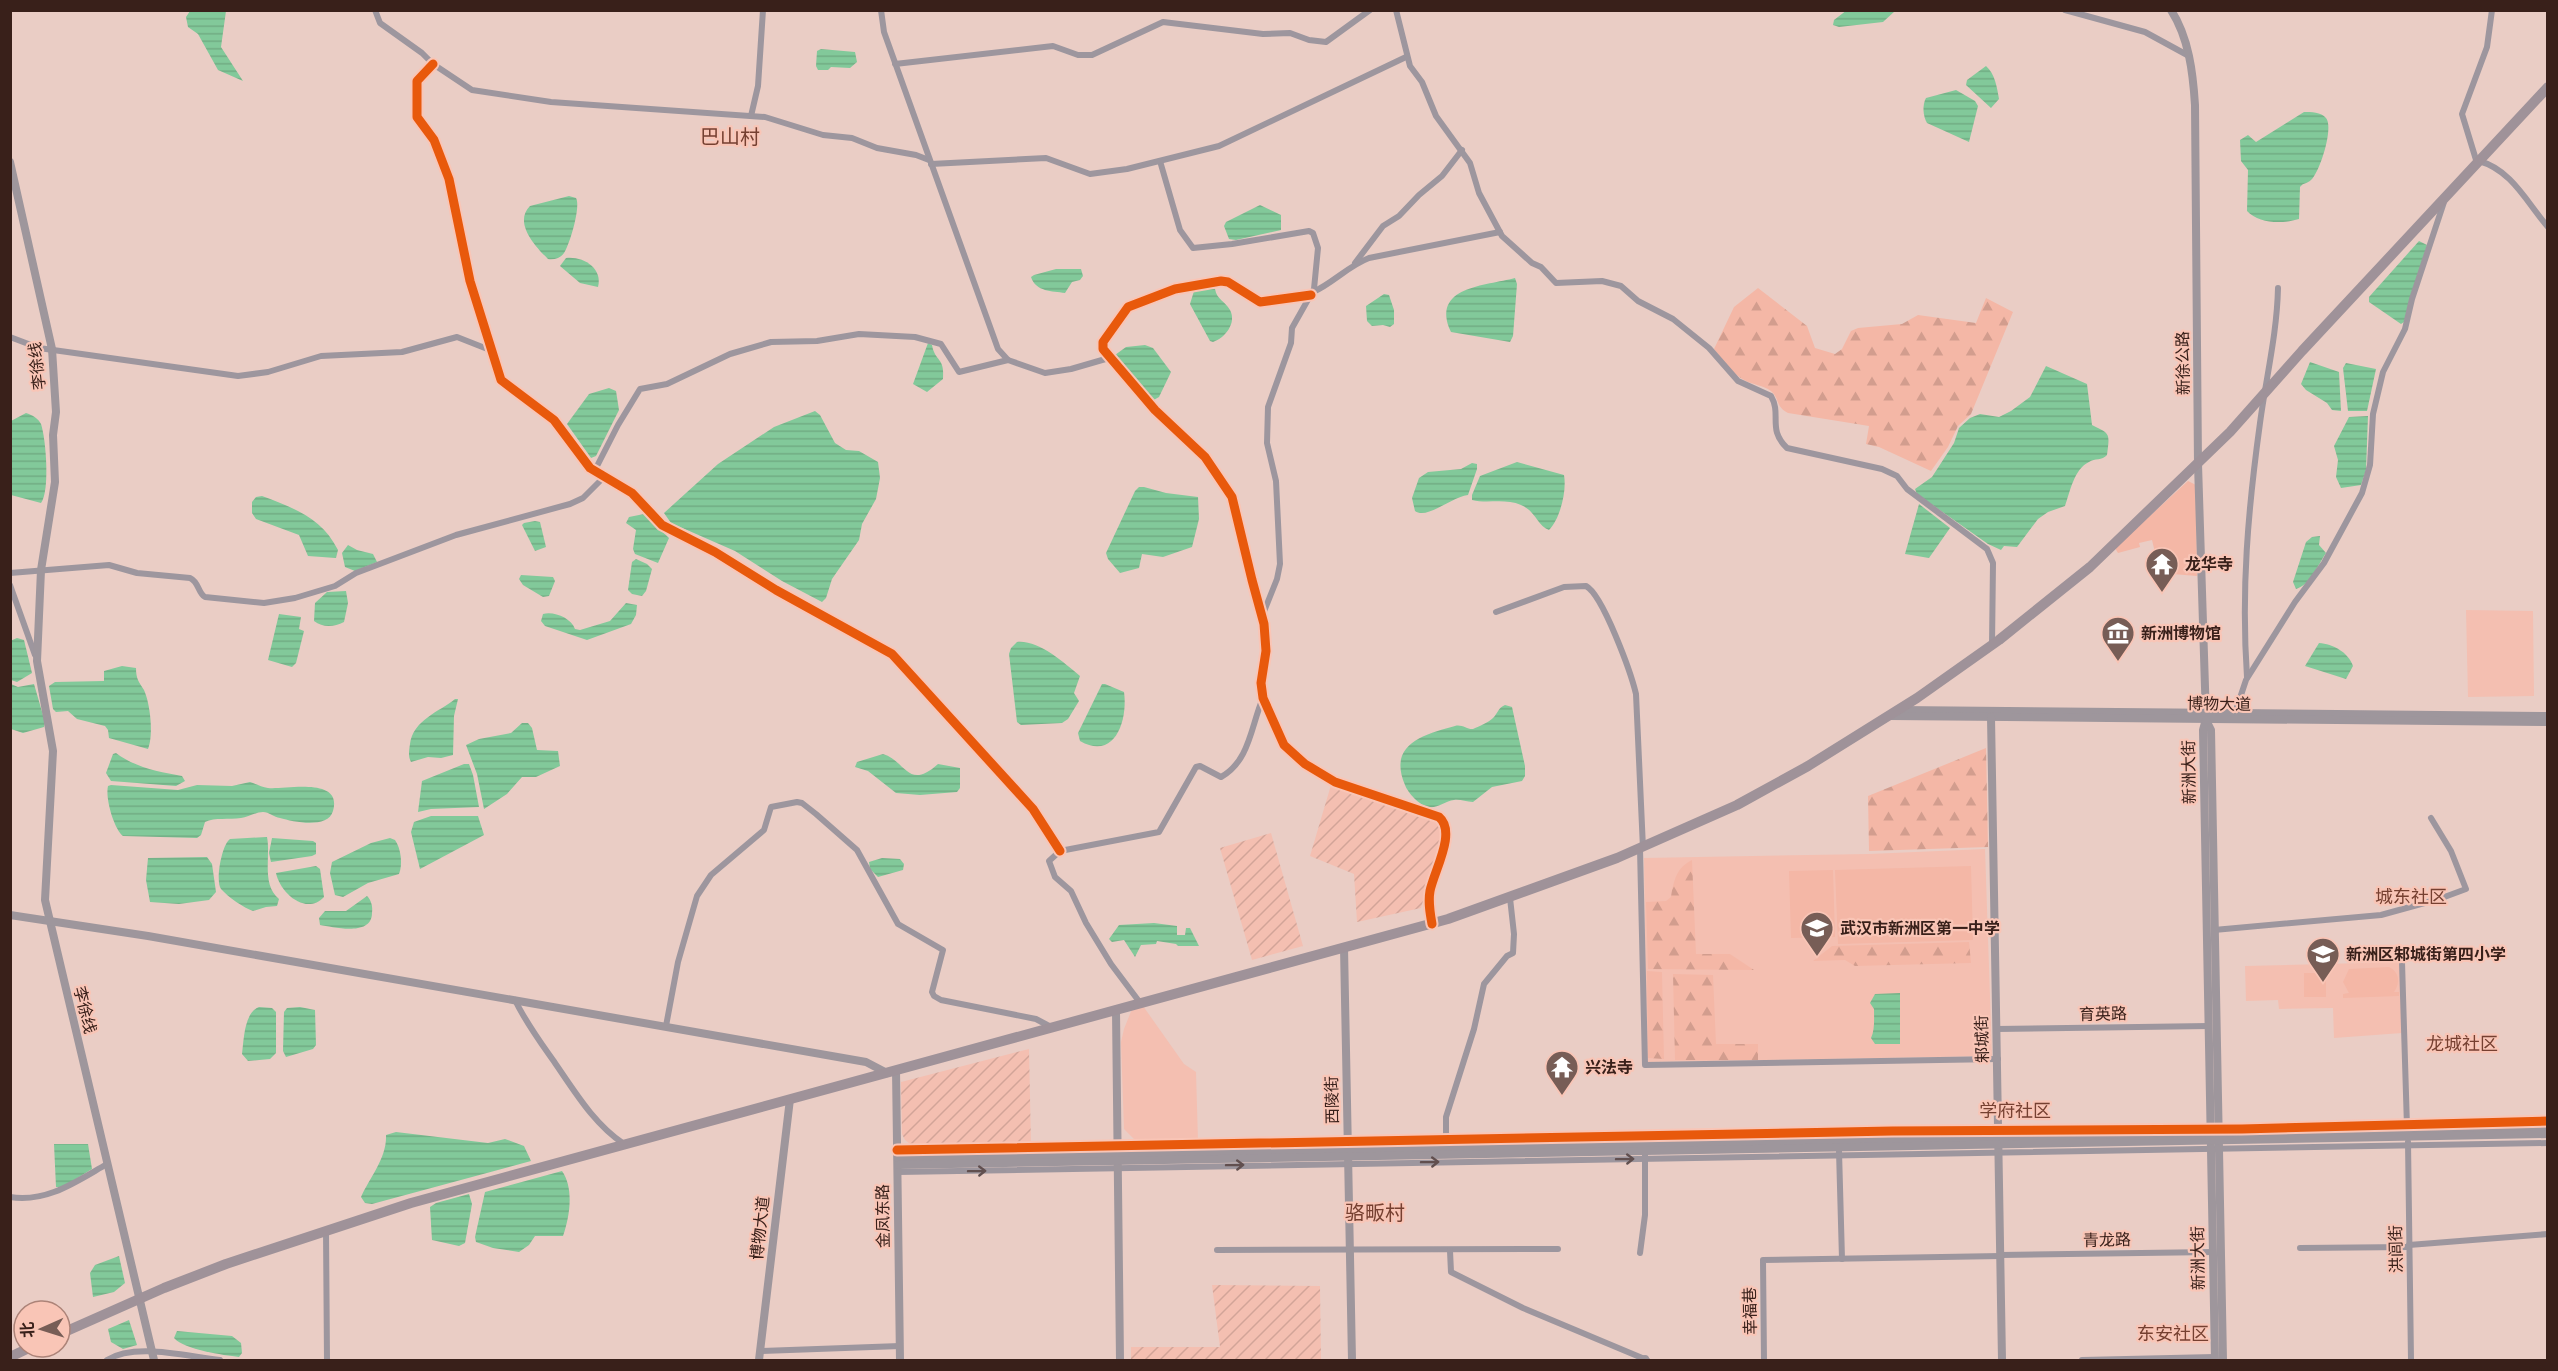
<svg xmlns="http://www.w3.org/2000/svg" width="2558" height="1371" font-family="Arial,'Noto Sans SC',sans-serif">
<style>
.built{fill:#f4bfb1}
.industrial{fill:url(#industrial-furrows)}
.green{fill:#f4b7a6}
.forest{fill:url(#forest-firs)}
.water{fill:url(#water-rules)}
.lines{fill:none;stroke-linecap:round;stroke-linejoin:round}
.street{stroke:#9d969e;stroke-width:6}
.secondary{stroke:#9e969c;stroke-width:8}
.highway{stroke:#9f9299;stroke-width:10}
.cycleway-casing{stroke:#f9c5b6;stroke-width:13}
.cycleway{stroke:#e8590c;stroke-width:9}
.oneway{stroke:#614f4f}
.labels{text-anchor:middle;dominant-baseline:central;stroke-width:4.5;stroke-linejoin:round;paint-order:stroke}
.street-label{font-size:16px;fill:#39201a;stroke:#f9c5b6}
.poi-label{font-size:16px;font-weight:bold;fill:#39201a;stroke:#f9c5b6;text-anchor:start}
.neighbourhood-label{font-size:18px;fill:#764031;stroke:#f9c5b6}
.quarter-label{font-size:20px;fill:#764031;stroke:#f9c5b6}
</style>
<defs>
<pattern id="industrial-furrows" width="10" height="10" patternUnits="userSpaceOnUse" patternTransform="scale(1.5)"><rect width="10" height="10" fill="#f4bfb1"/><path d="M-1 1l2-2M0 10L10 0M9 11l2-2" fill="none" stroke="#d2a498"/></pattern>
<pattern id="forest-firs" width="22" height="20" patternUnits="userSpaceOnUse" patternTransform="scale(1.5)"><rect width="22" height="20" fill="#f4b7a6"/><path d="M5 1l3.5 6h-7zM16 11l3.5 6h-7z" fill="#d29d8e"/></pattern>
<pattern id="water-rules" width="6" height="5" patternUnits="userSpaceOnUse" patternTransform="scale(1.5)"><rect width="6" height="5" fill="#82c99a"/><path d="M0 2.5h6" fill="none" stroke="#71ac84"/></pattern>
</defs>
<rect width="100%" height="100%" fill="#eacdc5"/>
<g class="built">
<path d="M2466,610L2533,611L2534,696L2468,697Z"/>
<path d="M1985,849L1992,1056L1647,1062L1644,858L1869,854Z"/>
<path d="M2400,962L2402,1033L2334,1038L2333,1008L2279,1009L2278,1000L2246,1001L2245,966Z"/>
<path d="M1143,1006L1184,1064L1196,1072L1198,1141H1136L1124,1129L1121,1042L1124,1029L1132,1009Z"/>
</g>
<g class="industrial">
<path d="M1331,785L1441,819L1445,829L1421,908L1357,922L1354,874L1310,856Z"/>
<path d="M1271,833L1303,946L1252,960L1220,848Z"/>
<path d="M1029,1049L1031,1145L914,1147L905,1140L902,1134L901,1082Z"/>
<path d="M1212,1285L1320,1286L1321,1360H1131V1347H1220Z"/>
</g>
<g class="green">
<path d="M2188,481L2196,485L2197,576L2160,573L2152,540L2139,543L2140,547L2118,553L2115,548Z"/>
<path d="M1971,866L1973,940L1838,944L1835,870Z"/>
<path d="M1833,870L1835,937L1791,938L1789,871Z"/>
<path d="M2389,967C2399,972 2401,982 2394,992H2399V996L2343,998V994L2349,993L2343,982L2349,969Z"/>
<rect x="2304" y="973" width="22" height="24"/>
</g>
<g class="forest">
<path d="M1758,288L1807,326L1815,348L1835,354L1842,349L1851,331L1858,328L1902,324L1918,315L1976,323L1986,298L2013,312L1971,414L1958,426L1948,447L1931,471L1879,447L1866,444L1869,426L1788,413C1775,406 1780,399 1771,391C1763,385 1753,385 1744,380C1732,374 1722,359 1714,349L1734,307Z"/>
<path d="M1986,748L1988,847L1869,851L1868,796Z"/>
<path d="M1692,860L1696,954H1730L1754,970L1648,969L1646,902L1666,901L1671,897C1674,880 1676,868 1692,860Z"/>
<path d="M1969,942L1971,963L1855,966L1845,960L1813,961L1832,946Z"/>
<path d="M1647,971L1662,972L1664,1059L1648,1058Z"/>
<path d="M1673,974L1713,975L1716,1044H1758V1060H1675Z"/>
</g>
<g class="water">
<path d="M1847,10H1895V11L1883,22L1839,27L1833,25L1834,20Z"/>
<path d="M190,11H226L221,47L243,81L218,70L198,34L188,27L186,17Z"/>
<path d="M821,49L855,52L857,62L850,68L831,67L828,70H818L816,66L817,51Z"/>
<path d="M1986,66C1995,74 1997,87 1999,99L1991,108L1966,85L1967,80Z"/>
<path d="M1956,90L1975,101L1978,106L1969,142L1927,123C1923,116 1922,105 1926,98Z"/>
<path d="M2304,112C2311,112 2321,112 2326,118C2334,127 2320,172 2311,180C2307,184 2304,182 2300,187L2299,219C2283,224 2259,224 2247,211L2248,170L2241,161L2240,140L2248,135L2256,142Z"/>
<path d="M569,196L576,198C581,206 570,244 564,253C561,258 554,260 548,259C536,247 513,223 530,206Z"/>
<path d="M1260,205L1281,215V230L1236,240L1229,239L1224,226L1226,222Z"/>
<path d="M2419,241L2427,245L2404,322L2401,324L2369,302V297Z"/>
<path d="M566,258C583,256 603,268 598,287L580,283L560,266Z"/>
<path d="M1056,269H1081L1083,276L1080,280L1072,282L1065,293C1052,291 1036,292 1031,277L1034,275Z"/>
<path d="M1515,278L1517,284L1513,336L1510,342L1451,332C1430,286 1486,286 1515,278Z"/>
<path d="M1211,287L1215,289C1217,300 1225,301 1230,310C1237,323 1225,338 1213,342L1210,341L1190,304L1194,291Z"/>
<path d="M1384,294L1389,295L1394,310V324L1390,327L1383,325L1372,326L1367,321L1366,306Z"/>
<path d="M928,343L932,345C935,362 945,357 943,379L927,392L913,384Z"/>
<path d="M1145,345L1153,348L1171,372L1159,397L1152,401L1117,362L1115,355L1126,347Z"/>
<path d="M2310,362L2339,372L2341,411L2332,410L2327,403L2306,390L2301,384Z"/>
<path d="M2346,363L2376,369L2367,411H2348L2343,368Z"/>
<path d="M2046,366L2087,384L2092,425C2110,434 2110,432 2107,455C2102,461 2095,458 2089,462C2074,469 2070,492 2065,506L2048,512L2038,519L2017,547L2004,546L2001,550L1988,544L1917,494L1915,489L1932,477L1954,443L1959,428L1970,418L1980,414L1999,417L2011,411L2030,397Z"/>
<path d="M609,388L616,391L619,410L596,456L591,458L567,424L589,394Z"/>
<path d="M815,411L820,415L835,443L846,450L859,451L878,462L880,478L876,499L862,524L859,540L832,579L826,598L822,602L782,581L735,551L671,523L664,513L718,464L774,427Z"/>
<path d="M26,413C32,415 38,418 41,424C46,439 50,491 41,503L11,495V421Z"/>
<path d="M2368,416L2366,470L2361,485L2341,488L2336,477L2338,460L2334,446L2349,417Z"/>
<path d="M1517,462L1564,475C1567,491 1560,519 1549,530C1537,526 1536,511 1521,505C1505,498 1487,504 1472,500V495L1480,476Z"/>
<path d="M1472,463L1477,464V469L1468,495C1451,497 1427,520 1415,511L1412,498L1419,478L1428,472L1461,469Z"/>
<path d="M1144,487L1166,493L1198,497L1199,519L1192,547L1163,557L1142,554L1139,568L1120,573L1108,559L1106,553L1135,491L1139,487Z"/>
<path d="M262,496C294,508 322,518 338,550L336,558L308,556L299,535L256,519L252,513V502L256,497Z"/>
<path d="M1919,504L1950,528L1929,558L1905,554Z"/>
<path d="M644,514L669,538L658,563L635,554L633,549L636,530L626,523L629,517Z"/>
<path d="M535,521L540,522L546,547L535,551L522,525L524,523Z"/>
<path d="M2320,536L2319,545L2326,553C2318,565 2310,585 2296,589L2293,582L2306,542L2312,537Z"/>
<path d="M348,545L357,550L373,554L377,562L355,571L345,567L342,553Z"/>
<path d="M636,559L647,564L652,569L646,591L642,596L632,594L628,590L632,562Z"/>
<path d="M521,575L553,577L555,581L549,596L543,597L523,585L519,579Z"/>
<path d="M346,591L348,603L344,622C334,627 323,628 314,621L315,603L327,592Z"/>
<path d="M626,603L637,605L636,615L631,624L587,640L545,626L541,621L543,614C554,611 571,618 575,629L580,630L610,621Z"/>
<path d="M279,614L301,617L299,629L304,631L296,663L292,667L268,660Z"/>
<path d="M17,638L24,640L32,673L17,682L11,680L10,641Z"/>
<path d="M1017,642C1039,640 1063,662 1080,676L1074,693L1079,701L1068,719L1062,723L1021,725L1017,722L1009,654L1011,648Z"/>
<path d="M2319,643C2333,644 2348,652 2353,666L2346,679L2305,666Z"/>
<path d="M122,666L136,668C136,679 139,682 144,690C150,703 154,735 148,749L109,738L108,730L105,726L77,719L68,711L56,712L53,709L49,686L55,682L104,681V671Z"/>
<path d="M11,684L18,687L34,684L45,722L44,727L23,733L11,729Z"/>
<path d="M1102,684H1105L1124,692C1128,720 1115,761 1080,741L1078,733Z"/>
<path d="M455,699H458L454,716L453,755L441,758L428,757L411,762C408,756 409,751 410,744C413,720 439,712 455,699Z"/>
<path d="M1505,705L1512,707L1525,766V776L1522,781L1492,787L1473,802C1466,802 1460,799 1454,800C1445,801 1437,809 1428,807C1419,805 1408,793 1405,785C1387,743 1426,734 1455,726C1462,724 1468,730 1473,729C1478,727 1489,722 1493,718C1498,713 1498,708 1505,705Z"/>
<path d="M522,723H528L532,728L537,750L558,751L560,766L536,777H522L507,794L484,809L477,774L466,745L479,739L511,733Z"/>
<path d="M116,753C134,767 159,772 182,776L185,781L176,786L111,781L106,773L113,754Z"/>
<path d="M883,754C906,761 908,791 938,764L960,768V788L957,792L920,795L896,793L868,771L855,767L857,762Z"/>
<path d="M464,764H469L473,775L479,807L431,809L418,812L422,781Z"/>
<path d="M250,782C256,784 262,787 268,788C284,790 343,776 333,811C328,829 294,822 280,818C274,817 269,812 263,812C256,812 248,817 241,818C229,820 215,817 205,822L201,835L197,838L123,836C114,829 105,798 108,786L111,785L178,790L197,785L232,786Z"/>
<path d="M431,816H478L484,835L420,869L411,832L414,822Z"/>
<path d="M267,837C271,856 261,884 279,899L277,906L266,907L253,911C244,908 228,897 221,889C215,881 222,844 230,839Z"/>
<path d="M272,838L313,841L316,843V854L312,856L271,862L269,853Z"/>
<path d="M390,838L395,840C401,848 403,865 399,874L368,883L343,897L335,895L330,873L332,862L371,843Z"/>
<path d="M207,857L212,864L216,892L209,900L179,904L150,902L146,880L148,858Z"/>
<path d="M882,858L900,859L904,864L903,870L878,877L870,869L869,862Z"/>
<path d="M316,866L320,869L324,897C306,916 280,893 276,873Z"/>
<path d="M367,896C371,900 373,906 372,913C372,937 333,927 320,925L319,918L325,911H346Z"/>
<path d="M1154,923L1177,926V935H1185L1186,928H1190L1199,946H1178L1176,944L1157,941L1156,944L1141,945L1135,957L1124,940L1112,942L1109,939L1119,925Z"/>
<path d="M1900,993V1044H1875L1871,1038C1875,1030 1874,1018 1874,1009L1870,1003L1875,994Z"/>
<path d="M259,1007L272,1008L276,1012V1053L270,1059L248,1061L242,1054C244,1039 244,1013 259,1007Z"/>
<path d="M300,1007L315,1010L316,1045L313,1049L286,1057L283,1051L284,1012L287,1008Z"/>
<path d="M396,1132L488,1143L505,1139L524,1146L531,1161L372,1204L365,1203L361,1197C370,1177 387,1158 386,1135Z"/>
<path d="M54,1144H88L92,1169L63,1187H56Z"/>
<path d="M562,1171C574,1188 570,1216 563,1236H535L529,1245L519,1252L493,1248L476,1242L475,1237L485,1192Z"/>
<path d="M469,1194L472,1204L465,1243L459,1246L432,1240L430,1207L436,1203Z"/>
<path d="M119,1256L125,1283L114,1292L93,1297L90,1273L95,1265Z"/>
<path d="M129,1320L137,1345L123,1349L111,1342L108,1329Z"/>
<path d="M177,1331L232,1336L241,1343L242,1353L239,1357C223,1355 185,1350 174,1338Z"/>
</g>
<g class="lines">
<g class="street">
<path d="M375,10L380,23L422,53L433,64L472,90L551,102L765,117L823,135L852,138L877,148L916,155L929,160"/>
<path d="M881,10L884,32L998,349L1008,360L1045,373L1071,369L1109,358"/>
<path d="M1396,10L1410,66L1422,82L1436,116L1470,163L1479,193L1502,236L1532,263L1541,267L1556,283L1602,281L1621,286L1638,301L1673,319L1709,348L1738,381L1771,396C1782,415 1767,429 1787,448L1882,469L1897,476L1907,489L1987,549L1993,563L1992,645"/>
<path d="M2065,10L2145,32L2189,56"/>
<path d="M433,64L417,81V117L434,140L449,179L470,281L501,380L554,420L590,468L632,493L662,525L715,552L776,590L892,654L1033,809L1060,851"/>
<path d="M895,64L1053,46L1078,55H1092L1163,22L1263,34L1290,33L1309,40L1326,42L1370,10"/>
<path d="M751,116L758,86L763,10"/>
<path d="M1160,161L1180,230L1193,248L1232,244L1309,231L1313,233L1318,248L1314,289L1292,328L1291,343L1268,407L1267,443L1276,481L1280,564L1277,579L1263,614"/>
<path d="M2479,161C2512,170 2527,203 2548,227"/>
<path d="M2477,163L2462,114L2487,47L2492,10"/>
<path d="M931,164L1046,158L1090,174L1127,169L1219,146L1406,57"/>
<path d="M1355,263L1383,226L1399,216L1419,195L1442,176L1462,150"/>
<path d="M1313,292C1333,283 1348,266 1369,258L1500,232"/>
<path d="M1311,295L1260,302L1228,282L1221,281L1175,289L1128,307L1103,342V349L1155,410L1205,457L1232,497L1252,580L1264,624L1266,651L1261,683L1263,698L1284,745L1305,764L1335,782L1439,817C1457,832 1434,871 1430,891C1428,902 1430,913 1432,924"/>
<path d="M10,337L39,348L238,376L268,372L321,356L402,352L457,337L490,350"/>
<path d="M594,472L618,425L640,389L667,384L730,354L771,342L817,341L859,334L915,337L941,344L959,372L1008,360"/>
<path d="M10,573L109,565L137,573L190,578C199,582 198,593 205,597L264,603L295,598L335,586L356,573L456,535L570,504L583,498L603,478"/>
<path d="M10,585L35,655"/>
<path d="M1496,612L1564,587L1586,586C1603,595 1631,673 1636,694L1643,848"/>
<path d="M2247,677C2241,590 2248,510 2260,423C2266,378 2277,334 2278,288"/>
<path d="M2235,713L2246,680L2295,602L2324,563L2362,493L2370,465L2373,414L2383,372L2405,329L2412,299L2444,202"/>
<path d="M1640,849L1645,1065L1998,1059"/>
<path d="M2214,930L2381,915L2439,899L2466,889L2451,851L2431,818"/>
<path d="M2402,962L2407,1127"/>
<path d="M515,1000C526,1023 541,1043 555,1063C575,1092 594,1124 624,1144"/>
<path d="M1141,1004L1111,964L1086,923L1071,891L1055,877L1049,861L1060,851L1159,832L1196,767L1200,766L1221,777C1250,761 1251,725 1263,698"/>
<path d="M666,1026L678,962L697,896L711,875L764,830L771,807L797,802L802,803L816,814L857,850L898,924L943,950L932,992L934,996L941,1000L1036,1019L1051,1027"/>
<path d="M1997,1029L2209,1026"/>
<path d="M2408,1142L2411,1360"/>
<path d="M1446,1147V1117L1474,1029L1484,984L1507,956L1513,953L1514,934L1510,898"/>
<path d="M897,1150L1892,1131L2242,1129L2548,1121"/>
<path d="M1839,1151L1842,1259"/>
<path d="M898,1172L2548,1143"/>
<path d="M10,1197C47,1203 77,1181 107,1164"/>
<path d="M326,1230L327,1360"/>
<path d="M2409,1245L2548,1234"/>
<path d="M2300,1248L2409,1247"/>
<path d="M1217,1250L1558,1249"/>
<path d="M1450,1251L1451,1272L1523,1308L1647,1360"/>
<path d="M1640,1253L1645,1215V1155"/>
<path d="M2001,1255L2213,1252"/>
<path d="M761,1351L900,1346"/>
<path d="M107,1360C136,1342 188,1357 220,1360"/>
<path d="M1764,1360L1763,1260L2001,1256"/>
<path d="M2082,1360L2215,1357"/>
</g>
<g class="secondary">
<path d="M2171,10C2189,38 2193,73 2195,105L2198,464L2206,719L2203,730L2215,1360"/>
<path d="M10,162L52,349L56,412L53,435L55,482L41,570L37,661L53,751L45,900L154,1360"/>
<path d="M1899,710L2548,716"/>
<path d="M1889,716L2548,722"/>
<path d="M1991,717L2002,1360"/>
<path d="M2206,720L2211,730L2223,1360"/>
<path d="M10,915L148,936L866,1062L887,1073"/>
<path d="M1344,947L1352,1360"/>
<path d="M1116,1011L1120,1360"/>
<path d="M896,1070L900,1360"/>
<path d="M898,1158L2548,1128"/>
<path d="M898,1165L2548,1134"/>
<path d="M1645,1359V1360"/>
<path d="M759,1360L790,1099"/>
</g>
<g class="highway">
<path d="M60,1334L164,1288L226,1264L411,1203L1448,919L1617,858L1737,805L1808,766L1917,698L1999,640L2090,567L2230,432L2302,351L2548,87"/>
<path d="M10,1357L31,1347"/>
</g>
<defs>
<g id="cycleway">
<path d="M433,64L417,81V117L434,140L449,179L470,281L501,380L554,420L590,468L632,493L662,525L715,552L776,590L892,654L1033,809L1060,851"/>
<path d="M1311,295L1260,302L1228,282L1221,281L1175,289L1128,307L1103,342V349L1155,410L1205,457L1232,497L1252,580L1264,624L1266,651L1261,683L1263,698L1284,745L1305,764L1335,782L1439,817C1457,832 1434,871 1430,891C1428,902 1430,913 1432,924"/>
<path d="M897,1150L1892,1131L2242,1129L2548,1121"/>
</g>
</defs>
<use href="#cycleway" class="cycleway-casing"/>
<use href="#cycleway" class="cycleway"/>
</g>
<defs><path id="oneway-shaft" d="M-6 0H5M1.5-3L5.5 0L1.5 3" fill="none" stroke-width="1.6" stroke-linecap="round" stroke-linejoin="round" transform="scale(1.5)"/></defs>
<g class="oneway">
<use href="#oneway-shaft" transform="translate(1625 1159) rotate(-1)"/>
<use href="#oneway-shaft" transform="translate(1430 1162) rotate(-1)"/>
<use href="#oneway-shaft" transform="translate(1235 1165) rotate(-1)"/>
<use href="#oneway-shaft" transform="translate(977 1171) rotate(-1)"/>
</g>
<defs>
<symbol id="temple-pin" viewBox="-11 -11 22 30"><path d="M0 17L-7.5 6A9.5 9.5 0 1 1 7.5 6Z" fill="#775d56" stroke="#f9c5b6"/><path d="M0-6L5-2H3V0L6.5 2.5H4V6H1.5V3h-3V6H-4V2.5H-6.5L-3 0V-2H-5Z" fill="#fff"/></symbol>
<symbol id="museum-pin" viewBox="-11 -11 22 30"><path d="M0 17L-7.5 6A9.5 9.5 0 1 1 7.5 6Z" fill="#775d56" stroke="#f9c5b6"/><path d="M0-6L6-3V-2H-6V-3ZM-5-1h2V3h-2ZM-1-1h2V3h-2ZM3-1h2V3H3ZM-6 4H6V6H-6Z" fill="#fff"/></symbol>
<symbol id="school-pin" viewBox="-11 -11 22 30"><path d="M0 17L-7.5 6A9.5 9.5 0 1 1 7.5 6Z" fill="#775d56" stroke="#f9c5b6"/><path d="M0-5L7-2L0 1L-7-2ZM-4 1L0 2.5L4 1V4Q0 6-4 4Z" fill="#fff"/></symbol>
</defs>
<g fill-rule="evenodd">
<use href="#temple-pin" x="2143" y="545" width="38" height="52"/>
<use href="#museum-pin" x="2099" y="614" width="38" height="52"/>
<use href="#school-pin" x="1798" y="909" width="38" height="52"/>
<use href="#school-pin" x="2304" y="935" width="38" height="52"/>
<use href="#temple-pin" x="1543" y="1048" width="38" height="52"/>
</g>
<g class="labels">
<g class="street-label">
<text transform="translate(2183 363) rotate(-91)">新徐公路</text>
<text transform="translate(37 366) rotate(-96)">李徐线</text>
<text transform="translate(2219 704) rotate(1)">博物大道</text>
<text transform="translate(2189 772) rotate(-91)">新洲大街</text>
<text transform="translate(85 1010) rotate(76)">李徐线</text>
<text transform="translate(2103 1014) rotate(-1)">育英路</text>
<text transform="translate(1982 1039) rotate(-91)">邾城街</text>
<text transform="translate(1332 1100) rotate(-91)">西陵街</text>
<text transform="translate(883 1216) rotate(-91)">金凤东路</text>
<text transform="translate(760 1228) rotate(-84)">博物大道</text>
<text transform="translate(2107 1240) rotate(-1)">青龙路</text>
<text transform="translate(2396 1249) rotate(-91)">洪闾街</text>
<text transform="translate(2198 1258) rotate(-91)">新洲大街</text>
<text transform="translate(1750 1311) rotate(-91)">幸福巷</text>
</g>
<g class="poi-label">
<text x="2185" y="564">龙华寺</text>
<text x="2141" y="633">新洲博物馆</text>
<text x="1840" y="928">武汉市新洲区第一中学</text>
<text x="2346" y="954">新洲区邾城街第四小学</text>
<text x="1585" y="1067">兴法寺</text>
</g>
<g class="neighbourhood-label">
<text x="2411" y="897">城东社区</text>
<text x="2462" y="1044">龙城社区</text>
<text x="2015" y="1111">学府社区</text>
<text x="2173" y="1334">东安社区</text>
</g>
<g class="quarter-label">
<text x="730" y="137">巴山村</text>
<text x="1375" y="1213">骆畈村</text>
</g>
</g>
<rect width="2558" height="1371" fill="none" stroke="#39201a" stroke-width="24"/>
<g transform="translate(42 1329) rotate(267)"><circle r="28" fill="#f9c5b6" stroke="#ac8378" stroke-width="1.5"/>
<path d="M0-4.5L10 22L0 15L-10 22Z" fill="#775d56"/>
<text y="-9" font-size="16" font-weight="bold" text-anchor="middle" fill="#39201a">北</text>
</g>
</svg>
